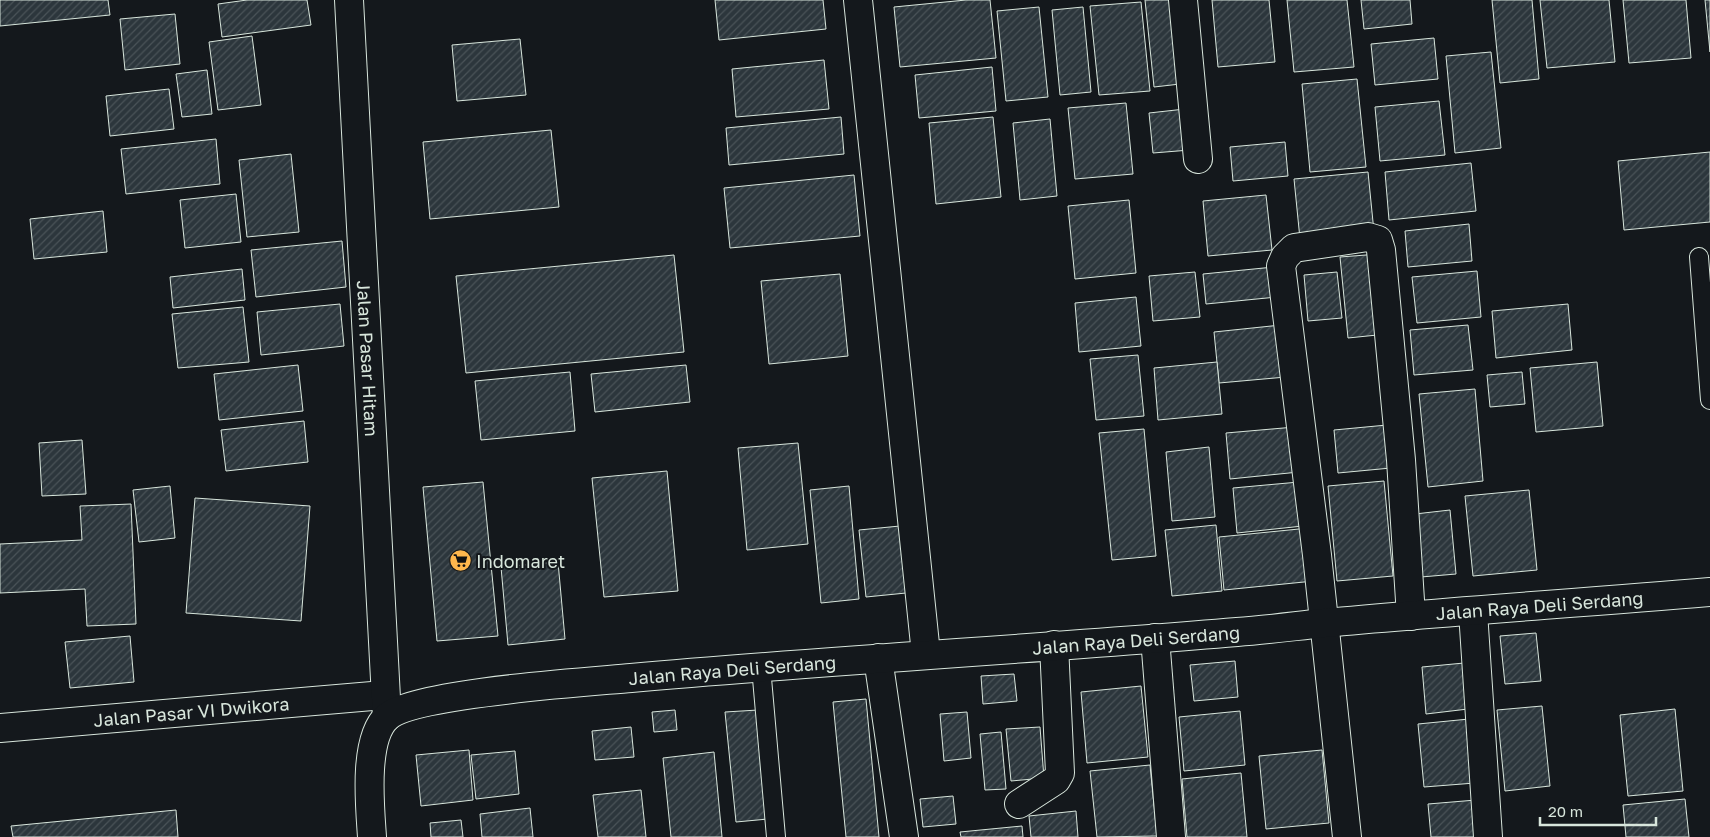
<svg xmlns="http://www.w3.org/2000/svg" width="1710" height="837" font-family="'Golos Text',sans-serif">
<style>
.building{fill:url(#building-hatch);stroke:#d8e6dc}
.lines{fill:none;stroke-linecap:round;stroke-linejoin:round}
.service-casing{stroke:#d8e6dc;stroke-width:20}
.minor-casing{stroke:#d8e6dc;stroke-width:30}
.secondary-casing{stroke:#d8e6dc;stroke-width:30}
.primary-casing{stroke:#d8e6dc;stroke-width:30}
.service{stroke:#14181c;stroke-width:18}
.minor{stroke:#14181c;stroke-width:28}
.secondary{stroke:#14181c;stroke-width:28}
.primary{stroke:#14181c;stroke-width:28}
.labels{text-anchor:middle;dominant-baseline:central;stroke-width:4;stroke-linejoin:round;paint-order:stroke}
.street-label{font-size:18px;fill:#d8e6dc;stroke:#14181c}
.poi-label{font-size:18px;fill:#d8e6dc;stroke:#14181c;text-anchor:start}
</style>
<defs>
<pattern id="building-hatch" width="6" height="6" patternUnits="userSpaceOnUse" patternTransform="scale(1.25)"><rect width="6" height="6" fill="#2c363c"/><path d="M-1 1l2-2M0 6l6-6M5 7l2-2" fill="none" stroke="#4a5358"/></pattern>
</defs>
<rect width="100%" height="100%" fill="#14181c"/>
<g class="building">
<path d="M0,0H108L110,15L0,26Z"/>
<path d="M247,0H307L311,25L222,37L218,4Z"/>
<path d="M715,0H823L826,29L719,40Z"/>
<path d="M966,0H990L996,58L900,67L894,7Z"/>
<path d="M1145,0H1181L1189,83L1154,87Z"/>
<path d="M1212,0H1269L1275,62L1218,67Z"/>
<path d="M1287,0H1347L1354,67L1294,72Z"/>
<path d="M1361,0H1410L1412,24L1364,29Z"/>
<path d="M1492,0H1532L1539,79L1500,83Z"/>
<path d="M1540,0H1609L1615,62L1547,68Z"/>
<path d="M1623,0H1686L1691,58L1629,63Z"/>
<path d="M1705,0H1710V52Z"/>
<path d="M1141,2L1150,91L1099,95L1090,6Z"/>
<path d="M1039,7L1048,97L1006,101L997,11Z"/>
<path d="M1083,7L1091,92L1060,95L1052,10Z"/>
<path d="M175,14L180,64L125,70L120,19Z"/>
<path d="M252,36L261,105L218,110L209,42Z"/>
<path d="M1434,38L1438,79L1375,85L1371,44Z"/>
<path d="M520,39L526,95L457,101L452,45Z"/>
<path d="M1491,52L1501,148L1455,153L1446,56Z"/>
<path d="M824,60L829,109L736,117L732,69Z"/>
<path d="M992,67L996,111L919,118L915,75Z"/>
<path d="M207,70L212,114L182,117L176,74Z"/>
<path d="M1357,79L1366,167L1310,172L1302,84Z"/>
<path d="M169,89L174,129L110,136L106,96Z"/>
<path d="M1439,101L1445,155L1380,161L1375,107Z"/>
<path d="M1126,103L1133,174L1075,179L1068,108Z"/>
<path d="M1185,109L1190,150L1153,153L1149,113Z"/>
<path d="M841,117L844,154L729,165L726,128Z"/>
<path d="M993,117L1001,197L936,204L929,123Z"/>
<path d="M1050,119L1057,196L1020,200L1013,123Z"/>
<path d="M551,130L559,207L430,219L423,142Z"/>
<path d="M216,139L220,184L126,194L121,149Z"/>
<path d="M1285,142L1288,176L1233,181L1230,147Z"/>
<path d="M1710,152V222L1624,230L1618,161Z"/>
<path d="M291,154L299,232L247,237L239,160Z"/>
<path d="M1471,163L1476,211L1389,220L1385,172Z"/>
<path d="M1368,172L1374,232L1300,239L1294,179Z"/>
<path d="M854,175L860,236L730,248L724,188Z"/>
<path d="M236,194L241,242L185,248L180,200Z"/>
<path d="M1266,195L1272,250L1208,256L1203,201Z"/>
<path d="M1129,200L1136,273L1075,279L1068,206Z"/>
<path d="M103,211L107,252L34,259L30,219Z"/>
<path d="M1469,224L1472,261L1408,267L1405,231Z"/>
<path d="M342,241L346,287L256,297L251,250Z"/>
<path d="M1379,254L1387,334L1348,338L1340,257Z"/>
<path d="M674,255L684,352L466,373L456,276Z"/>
<path d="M1274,267L1277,297L1206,304L1203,274Z"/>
<path d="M242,269L245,300L173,308L170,277Z"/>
<path d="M1477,271L1481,317L1417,323L1412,277Z"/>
<path d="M1195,272L1200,317L1153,321L1149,276Z"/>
<path d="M1337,272L1342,318L1308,321L1304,275Z"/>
<path d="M840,274L848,356L769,364L761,281Z"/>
<path d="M1136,297L1141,346L1079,352L1075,303Z"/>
<path d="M340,304L344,346L261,355L257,312Z"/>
<path d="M1568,304L1572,350L1496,358L1492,311Z"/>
<path d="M243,307L249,362L178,368L172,314Z"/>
<path d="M1281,325L1286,377L1219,383L1214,332Z"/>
<path d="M1468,325L1473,370L1414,375L1410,330Z"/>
<path d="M1138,355L1144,416L1096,420L1090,359Z"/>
<path d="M1217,362L1222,414L1158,420L1154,368Z"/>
<path d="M1597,362L1603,426L1536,432L1530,368Z"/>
<path d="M298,365L303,411L219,420L214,374Z"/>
<path d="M686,365L690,402L595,412L591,374Z"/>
<path d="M570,372L575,431L481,440L475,381Z"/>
<path d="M1522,372L1525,404L1490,407L1487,375Z"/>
<path d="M1475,389L1483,481L1428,487L1419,394Z"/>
<path d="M304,421L308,462L226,471L221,430Z"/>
<path d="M1387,425L1391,468L1338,473L1334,430Z"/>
<path d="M1295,427L1299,472L1230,479L1226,433Z"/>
<path d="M1144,429L1156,556L1112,560L1099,433Z"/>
<path d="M82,440L86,494L42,496L39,443Z"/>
<path d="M798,443L808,544L747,550L738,448Z"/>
<path d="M1209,447L1215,517L1172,521L1166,452Z"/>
<path d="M667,471L678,591L604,597L592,478Z"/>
<path d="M1384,481L1393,576L1337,581L1328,486Z"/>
<path d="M483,482L498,636L437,641L423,487Z"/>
<path d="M1299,482L1303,526L1237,533L1233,488Z"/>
<path d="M170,486L175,538L139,542L133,490Z"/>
<path d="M849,486L859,599L821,603L810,490Z"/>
<path d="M1529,490L1537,570L1473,576L1465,496Z"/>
<path d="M195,498L310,506L301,621L186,613Z"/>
<path d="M131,504L136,624L87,626L85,589L0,593V544L82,540L80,506Z"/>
<path d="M1450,510L1456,574L1421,577L1415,514Z"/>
<path d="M1216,525L1222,591L1172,596L1165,530Z"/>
<path d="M900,526L906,593L866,597L859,530Z"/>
<path d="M1309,528L1314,581L1224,590L1219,537Z"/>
<path d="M558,562L565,639L508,645L501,567Z"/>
<path d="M1536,633L1541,681L1505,684L1500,636Z"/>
<path d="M130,636L134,682L70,688L65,642Z"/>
<path d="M1235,661L1238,697L1194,701L1190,665Z"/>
<path d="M1464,663L1468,709L1426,714L1422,667Z"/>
<path d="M1014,674L1017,701L983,704L981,676Z"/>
<path d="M1141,686L1148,757L1087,763L1081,692Z"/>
<path d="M866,699L879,837H846L833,702Z"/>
<path d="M1542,706L1550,786L1505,791L1497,710Z"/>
<path d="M1675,709L1683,791L1628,796L1620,715Z"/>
<path d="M675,710L677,730L654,732L652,712Z"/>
<path d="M758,710L768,819L736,822L725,712Z"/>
<path d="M1240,711L1245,765L1184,771L1179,717Z"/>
<path d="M967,712L971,758L944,761L940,714Z"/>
<path d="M1469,719L1475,783L1424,787L1418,724Z"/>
<path d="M631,727L634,757L595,760L592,731Z"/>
<path d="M1040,727L1044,778L1011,781L1006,729Z"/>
<path d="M1001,732L1006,789L985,790L980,734Z"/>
<path d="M469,750L473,800L421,806L416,755Z"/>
<path d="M1322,750L1329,823L1266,829L1259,756Z"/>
<path d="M515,751L519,794L476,799L471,755Z"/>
<path d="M714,752L722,837H671L663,758Z"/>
<path d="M1150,765L1157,836L1097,837L1090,771Z"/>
<path d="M1241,773L1247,837H1187L1182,779Z"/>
<path d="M641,790L646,837H598L593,795Z"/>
<path d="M953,796L956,824L923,827L920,799Z"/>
<path d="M1685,799L1689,837H1626L1623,805Z"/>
<path d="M1476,800L1479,837H1431L1428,804Z"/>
<path d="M530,808L533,837H482L480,814Z"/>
<path d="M176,810L178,837H13L11,826Z"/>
<path d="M1076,811L1078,837H1031L1029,816Z"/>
<path d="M461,820L463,837H431L430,823Z"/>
<path d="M1022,826L1023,837H961L960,832Z"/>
</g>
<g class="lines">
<defs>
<g id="service">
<path d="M1699,257L1710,400"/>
<path d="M761,667L776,837"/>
</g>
<g id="minor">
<path d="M858,0L926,654"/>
<path d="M1183,0L1198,159"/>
<path d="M1473,612L1488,837"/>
<path d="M1155,638L1171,837"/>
<path d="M878,658L904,837"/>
<path id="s1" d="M0,728L384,695"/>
<path d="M1019,804L1056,780L1060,773L1054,645"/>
<path d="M1347,837L1317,555L1281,266L1285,257L1294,248L1368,237L1378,240L1381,250L1401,460L1411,616"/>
</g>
<g id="secondary">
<path id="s2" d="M349,0L387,717"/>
</g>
<g id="primary">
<path id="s3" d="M372,837C370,807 363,739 387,717C414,693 588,682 631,678C833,660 1035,649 1237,632C1266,630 1295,626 1324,623C1452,611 1581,603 1710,592"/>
</g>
</defs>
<use href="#service" class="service-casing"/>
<use href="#minor" class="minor-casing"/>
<use href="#secondary" class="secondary-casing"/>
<use href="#primary" class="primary-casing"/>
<use href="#service" class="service"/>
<use href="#minor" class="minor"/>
<use href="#secondary" class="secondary"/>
<use href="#primary" class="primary"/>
</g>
<defs>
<symbol id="supermarket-disc" viewBox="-11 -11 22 22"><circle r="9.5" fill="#ffb74d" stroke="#14181c"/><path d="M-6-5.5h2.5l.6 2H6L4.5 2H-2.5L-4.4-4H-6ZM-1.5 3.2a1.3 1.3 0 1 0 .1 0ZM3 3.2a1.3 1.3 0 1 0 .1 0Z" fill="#111"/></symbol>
</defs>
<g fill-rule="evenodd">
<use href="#supermarket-disc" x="448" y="548" width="25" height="25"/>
</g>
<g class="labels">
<g class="street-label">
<text stroke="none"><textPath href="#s2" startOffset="359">Jalan Pasar Hitam</textPath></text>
<text stroke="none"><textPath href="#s3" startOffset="1284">Jalan Raya Deli Serdang</textPath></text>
<text stroke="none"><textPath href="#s3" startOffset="879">Jalan Raya Deli Serdang</textPath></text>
<text stroke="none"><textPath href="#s3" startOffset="474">Jalan Raya Deli Serdang</textPath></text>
<text stroke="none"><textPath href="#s1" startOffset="192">Jalan Pasar VI Dwikora</textPath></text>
</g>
<g class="poi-label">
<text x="476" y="561">Indomaret</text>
</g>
</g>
<path d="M1540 817v8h116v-8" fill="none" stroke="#d8e6dc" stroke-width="2.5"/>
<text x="1548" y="817" font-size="15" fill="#d8e6dc" stroke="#14181c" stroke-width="4" paint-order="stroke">20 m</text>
</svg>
